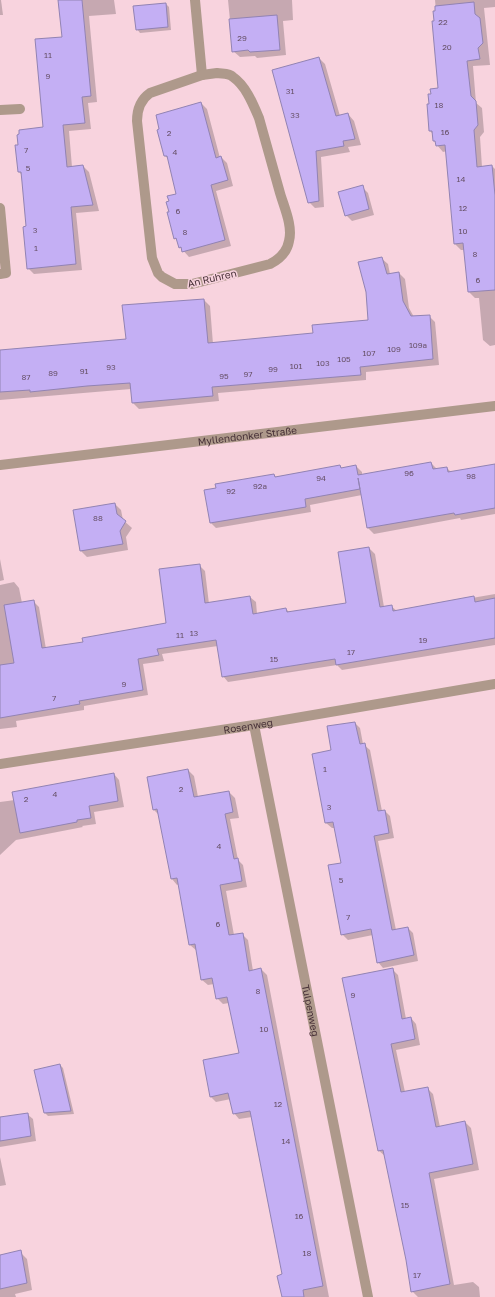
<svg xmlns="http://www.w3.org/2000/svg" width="495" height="1297" font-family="'Golos Text',sans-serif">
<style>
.shadow{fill:#0003}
.building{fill:#c4aff4;stroke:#9283b3}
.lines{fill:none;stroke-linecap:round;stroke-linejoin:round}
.minor{stroke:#ae998b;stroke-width:10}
.labels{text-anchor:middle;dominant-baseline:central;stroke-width:3;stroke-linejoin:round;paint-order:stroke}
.number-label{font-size:8px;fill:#665066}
.street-label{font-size:10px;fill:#473037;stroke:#f8d3de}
</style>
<rect width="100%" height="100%" fill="#f8d3de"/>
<g class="shadow">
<path d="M0,0H1L3,15H0Z"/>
<path d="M59,0H114L116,14L89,16L97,102L88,103L91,129L69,131L72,167L83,166L89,172L99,211L76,213L82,270L34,274L28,268L27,227L22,175L19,172V146L45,128L63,38Z"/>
<path d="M228,0H292L293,20L283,21L286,55L257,58L255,56L240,57L233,51Z"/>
<path d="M435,0H495V7L484,8L490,65L473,66L476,103L482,108L484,132L480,137L482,167L492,166L495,169V345L490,346L483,340L479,298H475L469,292L465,250H461L455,244L447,151L443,152L437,145V143L434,141L433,134L430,131V105L439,89L435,22L436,11Z"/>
<path d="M166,4L169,7L171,30L140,33L137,29Z"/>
<path d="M319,58L325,64L340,116L348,114L354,121L361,145L348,147L350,152L321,157L324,207L315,208L309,202Z"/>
<path d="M201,103L207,109L220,158L221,157L227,163L233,186L216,191L231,246L189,257L180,247L178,242L175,238L170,212L177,195L169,159L165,156Z"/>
<path d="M362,187L368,193L374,215L352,221L346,215Z"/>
<path d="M381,258L388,264L390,274L399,273L405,279L409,308L414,317L429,316L435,322L439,365L366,372V380L218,393L219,401L139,409L133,403L131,389L0,400V351L127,339L204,300L210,306L213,344L314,334L369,321Z"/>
<path d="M431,463L437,469L447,468L452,473L495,465V514L461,520L460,518L374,534L368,528L362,495L310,505L311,512L216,528L211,523L274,475L276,477L340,466L342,468L356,466L362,472V475Z"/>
<path d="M115,504L121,510L123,520L132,528L126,537L128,550L87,557L81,551L74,511Z"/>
<path d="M369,548L375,554L384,607L391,606L397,611L495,594V645L342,670L337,665L228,682L223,676L218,646L162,654L164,661L143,664L148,695L84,706V710L16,721L17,727L0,729V585L14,582L19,588L22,603L34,602L39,607L46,649L84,643L167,624L199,565L205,571L209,604L250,597L256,602L257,614L286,609L290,613L348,604Z"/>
<path d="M0,559L4,580L0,581Z"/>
<path d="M355,723L360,728L363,744L370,750L382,811H385L390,816L394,838L378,841L396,930L408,928L413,933L418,961L383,968L378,962L373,935L348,940L342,934V863L335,828H332L326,823L313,755L332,751Z"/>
<path d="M188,770L194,776L198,797L229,792L235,798L239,818L230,819L238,860L243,865L247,887L226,891L234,935L242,934L248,940L253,971L261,969L267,975L329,1297H283V1275L252,1117L239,1119L234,1113L231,1099L216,1102L210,1096L240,1054L229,1003L223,1004L217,998L214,984L208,985L202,980L197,951L190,945L179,884L177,885L172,879L159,815L154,810Z"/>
<path d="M114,774L119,780L124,807L94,812L96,824L82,826L83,827L16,840L0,855V802L15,800Z"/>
<path d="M392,969L398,975L406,1019L411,1018L416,1024L420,1045L396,1050L405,1092L427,1088L433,1094L440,1127L465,1122L471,1128L479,1170L434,1179L454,1285L473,1282L479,1287L480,1297H418L412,1291L407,1260L385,1156L378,1150Z"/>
<path d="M60,1065L63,1068L74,1114L48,1116L45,1113L35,1071Z"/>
<path d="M27,1114L33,1119L36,1141L0,1147V1118Z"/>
<path d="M0,1157L6,1185L0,1186Z"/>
<path d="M20,1252L27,1259L32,1290L15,1294L16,1297H0V1256Z"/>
</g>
<g class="building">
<path d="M58,0H82L91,96L82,97L85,123L63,125L67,167L83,165L93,205L71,207L76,264L27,269L23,227L26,226L22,182L21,172H18L15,145H18L17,135L19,134V130L43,127L35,39L62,37Z"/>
<path d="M474,2L475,14L480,18L483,43L478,48L480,59L467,61L471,96L476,101L478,125L474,130L477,167L492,165L495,195V290L468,292L463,243L454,244L445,145L436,146L435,141H433L432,131H429L427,104H429L428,94H431L430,89L438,88L432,21H434L433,11H435V6Z"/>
<path d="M166,3L168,27L136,30L133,6Z"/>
<path d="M277,15L280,50L250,52L248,50L232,52L229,19Z"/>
<path d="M319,57L336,116L348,113L355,139L343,141L344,146L316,151L319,201L308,203L272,70Z"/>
<path d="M201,102L216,158L221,156L228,180L211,185L225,240L182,252L181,247L179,248L176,238L174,239L167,212H169L166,202L169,201L167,196L176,194L167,156H164L157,130L159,129L156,115Z"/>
<path d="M363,185L369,209L345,216L338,192Z"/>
<path d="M382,257L387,274L399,272L403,301L411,316L430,315L433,359L360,367L361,375L212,387L213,396L132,403L130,383L87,386L30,392V390L0,392V350L126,339L122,305L204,299L208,343L313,333L312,325L368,320L366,292L358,262Z"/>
<path d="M431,462L433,469L447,467L448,472L495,464V508L455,515L454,513L367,528L358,478L360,489L305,499L306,507L210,523L204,490L216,488L215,484L274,474L275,477L340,465L341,468L356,465L358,475Z"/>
<path d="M115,503L117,514L126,521L120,531L123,544L80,551L73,510Z"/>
<path d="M369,547L380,607L392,605L393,611L474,596L475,602L495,598V638L336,665L335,659L222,677L216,640L157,649L159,655L138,659L143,690L79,701L80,704L0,718V665L14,663L4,605L34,600L42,648L83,642L82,638L166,623L159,569L200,564L205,603L250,596L253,614L286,608L287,612L346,603L338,552Z"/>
<path d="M355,722L360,744L365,743L378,811L385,810L389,833L374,836L392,930L408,927L414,955L377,963L371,929L341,935L328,865L341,863L333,822L325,823L312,754L331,750L327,726Z"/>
<path d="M188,769L194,797L229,791L233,812L225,814L234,859L238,858L242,881L220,885L229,935L243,933L249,971L261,968L323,1286L303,1290L304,1297H282L277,1276L282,1274L250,1111L233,1114L228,1093L210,1097L203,1060L239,1053L227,997L216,999L212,978L201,980L195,944L189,945L177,878L171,879L157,809L153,810L147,777Z"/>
<path d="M114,773L118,801L89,806L91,818L77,820V822L20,833L12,792Z"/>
<path d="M393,968L402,1019L411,1017L415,1039L391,1044L401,1092L428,1087L436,1127L465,1121L473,1164L429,1173L450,1284L411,1292L406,1260L383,1150L378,1151L342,978Z"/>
<path d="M60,1064L71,1111L44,1113L34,1070Z"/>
<path d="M28,1113L31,1136L0,1141V1117Z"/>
<path d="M21,1250L27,1283L0,1289V1255Z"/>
</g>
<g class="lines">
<g class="minor">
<path d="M195,0L202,75"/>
<path d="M217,73C223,74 229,73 233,77C246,86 253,104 259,118C266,143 273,168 280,193C284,207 293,226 289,241C287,252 280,259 270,264L192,284H175L162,277L158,273L152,258L137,121C137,110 140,100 150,93L202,75Z"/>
<path d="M0,110L20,109"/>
<path d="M0,208L6,273L0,274"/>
<path id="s1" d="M0,465L495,406"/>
<path id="s2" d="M254,725L368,1297"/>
<path id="s3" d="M0,764L254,725L495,684"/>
</g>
</g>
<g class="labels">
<g class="number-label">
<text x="443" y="22">22</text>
<text x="242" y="38">29</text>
<text x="447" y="47">20</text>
<text x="48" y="55">11</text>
<text x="48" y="76">9</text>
<text x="290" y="91">31</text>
<text x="439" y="105">18</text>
<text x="295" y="115">33</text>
<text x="445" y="132">16</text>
<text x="169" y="133">2</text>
<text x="26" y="150">7</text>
<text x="175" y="152">4</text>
<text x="28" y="168">5</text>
<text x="461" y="179">14</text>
<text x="463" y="208">12</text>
<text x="178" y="211">6</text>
<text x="35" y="230">3</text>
<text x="463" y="231">10</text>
<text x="185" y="232">8</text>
<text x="36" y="248">1</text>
<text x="475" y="254">8</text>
<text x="478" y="280">6</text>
<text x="418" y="345">109a</text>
<text x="394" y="349">109</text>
<text x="369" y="353">107</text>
<text x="344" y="359">105</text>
<text x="323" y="363">103</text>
<text x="296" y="366">101</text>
<text x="111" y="367">93</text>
<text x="273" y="369">99</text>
<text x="84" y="371">91</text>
<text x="53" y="373">89</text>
<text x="248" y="374">97</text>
<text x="224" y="376">95</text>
<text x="26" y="377">87</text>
<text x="409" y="473">96</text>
<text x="471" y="476">98</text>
<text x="321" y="478">94</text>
<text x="260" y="486">92a</text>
<text x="231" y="491">92</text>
<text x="98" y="518">88</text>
<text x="194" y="633">13</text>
<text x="180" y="635">11</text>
<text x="423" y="640">19</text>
<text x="351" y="652">17</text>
<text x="274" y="659">15</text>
<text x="124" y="684">9</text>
<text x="54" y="698">7</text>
<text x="325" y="769">1</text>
<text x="181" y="789">2</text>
<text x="55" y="794">4</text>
<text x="26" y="799">2</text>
<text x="329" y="807">3</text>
<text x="219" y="846">4</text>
<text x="341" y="880">5</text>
<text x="348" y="917">7</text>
<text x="218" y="924">6</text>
<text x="258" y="991">8</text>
<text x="353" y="995">9</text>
<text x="264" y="1029">10</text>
<text x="278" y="1104">12</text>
<text x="286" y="1141">14</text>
<text x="405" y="1205">15</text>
<text x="299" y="1216">16</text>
<text x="307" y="1253">18</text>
<text x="417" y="1275">17</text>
</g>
<g class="street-label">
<text transform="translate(212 278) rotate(-13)">An Ruhren</text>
<text stroke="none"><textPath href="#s1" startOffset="249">Myllendonker Straße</textPath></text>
<text stroke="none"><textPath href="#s3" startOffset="251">Rosenweg</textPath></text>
<text stroke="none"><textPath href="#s2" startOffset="291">Tulpenweg</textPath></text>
</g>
</g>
</svg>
